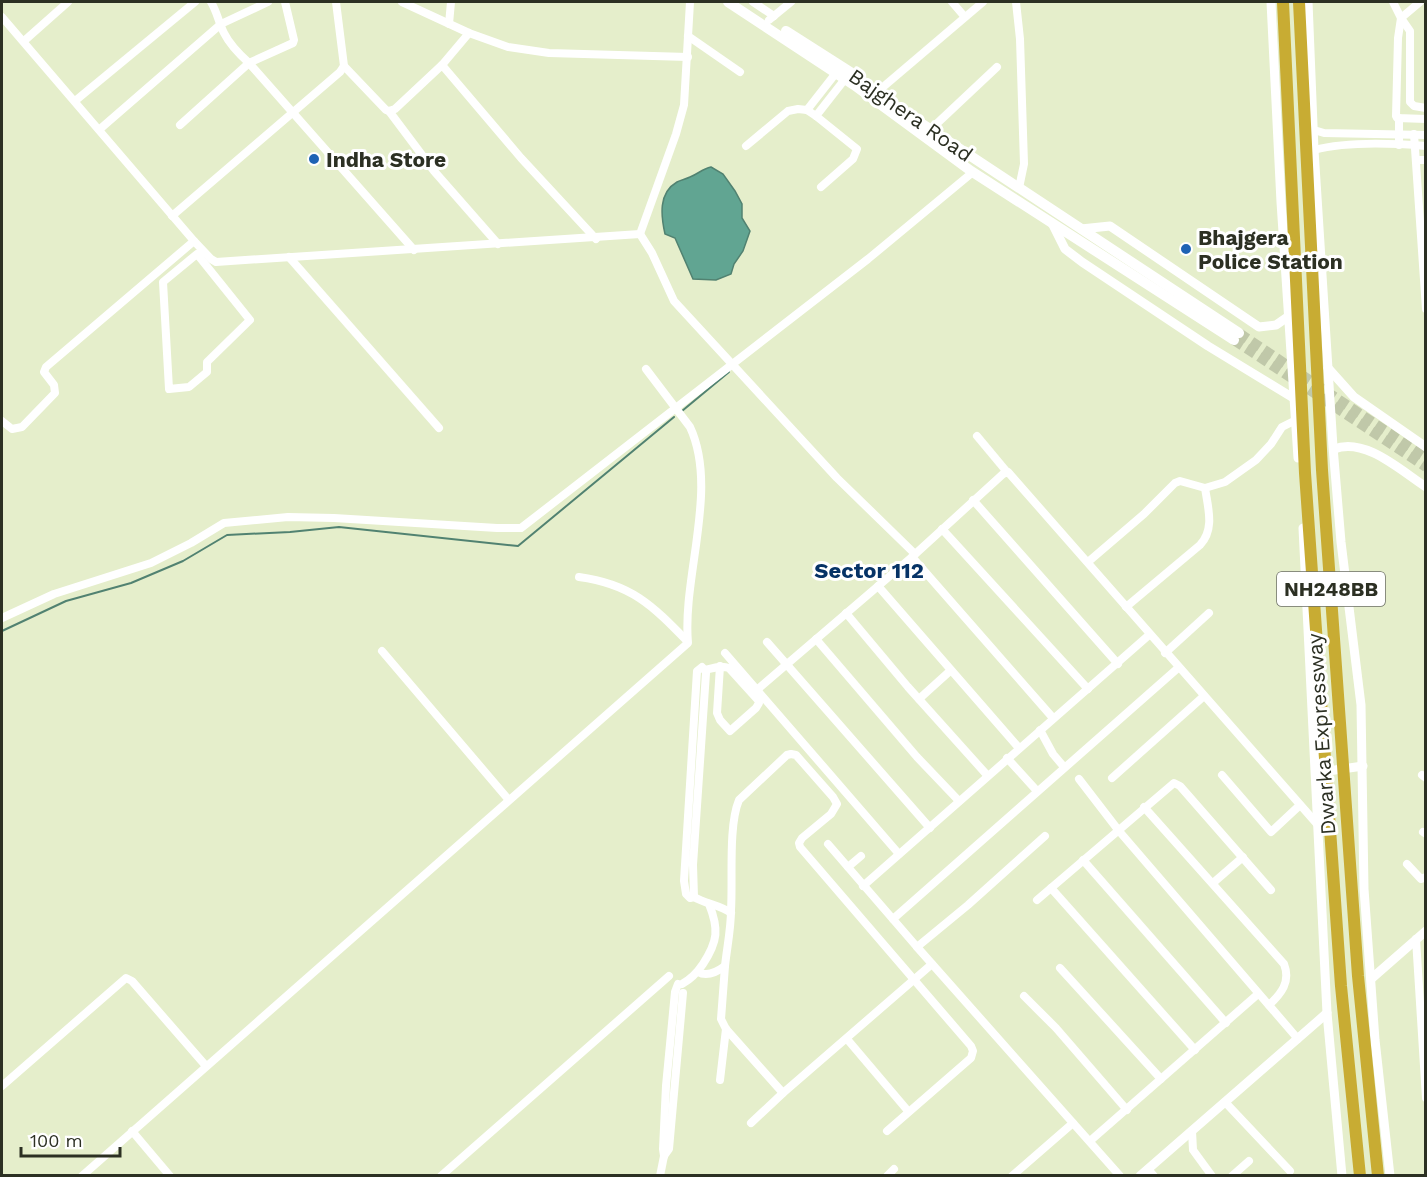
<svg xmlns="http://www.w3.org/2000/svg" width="1427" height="1177" font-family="'Work Sans',sans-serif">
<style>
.water{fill:#61a592;stroke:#518271;stroke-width:1.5}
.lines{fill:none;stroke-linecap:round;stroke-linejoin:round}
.stream{stroke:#518271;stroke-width:2}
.secondary-tunnel{stroke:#c0c8a9;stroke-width:10;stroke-dasharray:10 5;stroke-linecap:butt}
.minor{stroke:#fff;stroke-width:8}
.tertiary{stroke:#fff;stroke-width:9}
.secondary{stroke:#fff;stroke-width:10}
.trunk{stroke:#c8ac33;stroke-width:12}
.poi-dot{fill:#1e63b4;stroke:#fff;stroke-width:2}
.labels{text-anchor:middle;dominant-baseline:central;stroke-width:6;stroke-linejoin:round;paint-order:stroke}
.shield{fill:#fff;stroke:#6b6e65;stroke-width:1.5}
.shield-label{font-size:20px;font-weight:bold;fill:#2c3023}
.street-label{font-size:21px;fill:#2c3023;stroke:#fff}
.poi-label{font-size:21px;font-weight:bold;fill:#2c3023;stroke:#fff;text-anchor:start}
.neighbourhood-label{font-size:22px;font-weight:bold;fill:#063366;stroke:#fff}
</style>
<rect width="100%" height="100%" fill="#e5eecb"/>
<path class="water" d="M711,167L723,174L735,191L742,204V218L750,231L743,251L734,264L731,274L716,280L693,279L675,238L665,234C661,216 658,193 677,182C681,180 686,179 690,177C698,174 702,169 711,167Z"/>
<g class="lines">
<g class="stream">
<path d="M682,411L729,372"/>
<path d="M2,631L66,601L131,583L183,561L227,535L290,532L339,527L518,546L674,417"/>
</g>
<g class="secondary-tunnel">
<path d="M1239,333L1426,458"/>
<path d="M1234,340L1426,467"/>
</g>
<g class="minor">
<path d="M211,2C217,12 219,23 224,33C230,45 239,54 249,63L414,250"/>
<path d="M336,2L344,66L386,110L389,111L395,109L442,65L521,158L596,239"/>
<path d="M402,2L469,33L508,47L549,53L688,57"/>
<path d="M753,2L774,16"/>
<path d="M952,2L964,16"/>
<path d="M1016,2L1020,39L1024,164L1019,188"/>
<path d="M1393,2L1401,18L1410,31V102L1414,106L1426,108"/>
<path d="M1420,2L1401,18L1398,38L1396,116L1397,118L1426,119"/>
<path d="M2,17L194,241L211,259L216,262L640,234"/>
<path d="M769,20L791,2"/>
<path d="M449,24L451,2"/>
<path d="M688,36L740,72"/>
<path d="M24,41L68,2"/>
<path d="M442,65L469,33"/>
<path d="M876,93L983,2"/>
<path d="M75,101L195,2"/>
<path d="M807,110L836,73"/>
<path d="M389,111L434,171L498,244"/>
<path d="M816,116L845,79"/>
<path d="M1399,118V145"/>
<path d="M180,125L249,63L293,43L294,40L285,2"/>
<path d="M100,129L221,24L268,2"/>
<path d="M930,130L997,67"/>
<path d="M1314,130L1324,133L1426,135"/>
<path d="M1414,134L1426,309"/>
<path d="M746,146L788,111L798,109L807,110L816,116L857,149L853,159L821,187"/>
<path d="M1314,150C1348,141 1391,143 1426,146"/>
<path d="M1416,160H1426"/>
<path d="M172,216L340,72L344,66"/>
<path d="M640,234L652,253L674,301L837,478L915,554"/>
<path d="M640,234L676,134L684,105L690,2"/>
<path d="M197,254L250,320L207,362V372L189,387L169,389L163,282Z"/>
<path d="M289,257L439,428"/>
<path d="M2,421L12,429L22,427L55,393L54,385L44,372L46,367L194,241"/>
<path d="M977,436L1007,472"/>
<path d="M973,500L1118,664"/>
<path d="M942,529L1088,689"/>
<path d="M912,557L1053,718"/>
<path d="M1088,562L1144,514L1175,483L1180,481L1205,488L1225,482L1256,460L1271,444L1282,427L1296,420"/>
<path d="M579,577C631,584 652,605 687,641"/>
<path d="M878,586L1019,748"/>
<path d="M1126,607L1200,545C1215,529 1208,508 1205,488"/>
<path d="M846,613L908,687L987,775"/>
<path d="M2,618L54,594L151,563L191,543L224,523L288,517L334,518L497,528H521L868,259L973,172"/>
<path d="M816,639L917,757L959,801"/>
<path d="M767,642L930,828"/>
<path d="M382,651L508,799"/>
<path d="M725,653L899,854"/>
<path d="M1165,653L1209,613"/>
<path d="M702,667L705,670L706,673L693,865L694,897L690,898L686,894L684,881L697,671Z"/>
<path d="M705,670C713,668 721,665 729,668L758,700L759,703L756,708L730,731L720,720L717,713L720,666"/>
<path d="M758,689L912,557L1003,474L1008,472L1318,825"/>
<path d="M919,699L950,671"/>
<path d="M1040,730L1053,754L1064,767"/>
<path d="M1007,758L1037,791"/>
<path d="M1222,775L1271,832L1300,805"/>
<path d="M1422,775L1426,778"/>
<path d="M1112,778L1204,696"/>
<path d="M1079,779L1119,831L1298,1039"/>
<path d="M1144,807L1284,964C1291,982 1281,994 1269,1005"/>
<path d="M1423,832L1426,834"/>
<path d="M828,844L917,947L968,905L1045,836"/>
<path d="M1083,860L1226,1023"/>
<path d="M1407,864L1421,879L1426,877"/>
<path d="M848,867L861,856"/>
<path d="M1213,883L1243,857"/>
<path d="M863,886L1149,635"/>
<path d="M1051,888L1195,1050"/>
<path d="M694,897C706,904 720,905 731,913"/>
<path d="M1037,900L1174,783L1180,786L1271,890"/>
<path d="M893,919L1178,668"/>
<path d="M1416,939L1426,1098"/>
<path d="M917,947L1120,1176"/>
<path d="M725,966L721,1019L726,1029L783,1093L932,964"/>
<path d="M1060,968L1161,1079"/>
<path d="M698,972C707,977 717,972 725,966C727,947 731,929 731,910C733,881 728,826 739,800L787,755L791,754L796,755L833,797L837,804L831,814L802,838L799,843L800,847L971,1046L973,1051L971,1058L887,1131"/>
<path d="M682,984C691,979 697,973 703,964C718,941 719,929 709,904"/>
<path d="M1024,996L1056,1028L1127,1110"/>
<path d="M847,1039L908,1111"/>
<path d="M720,1080L726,1029"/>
<path d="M2,1086L126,978L132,981L206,1066"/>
<path d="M1225,1102L1290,1171"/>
<path d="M751,1123L783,1093"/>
<path d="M132,1131L170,1176"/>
<path d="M1192,1131L1193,1150L1212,1176"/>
<path d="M1090,1141L1258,994"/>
<path d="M664,1156L663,1149L666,1086L675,992L678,984"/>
<path d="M1148,1169L1154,1176"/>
<path d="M82,1176L688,643C682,577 719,489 690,427L646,369"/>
<path d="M441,1176L669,976"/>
<path d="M660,1176L664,1156L669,1149L683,993"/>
<path d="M887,1176L894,1169"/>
<path d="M1012,1176L1073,1123"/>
<path d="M1232,1176L1249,1161"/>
</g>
<g class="tertiary">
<path d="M1271,2L1281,202L1298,458"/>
<path d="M1308,2L1314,150L1333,447L1341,542L1361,705L1364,889L1375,1040L1390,1176"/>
<path d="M1052,223L1065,249L1082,262L1208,346L1295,399"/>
<path d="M1081,229L1110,226L1259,327L1276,325L1289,316"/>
<path d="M1328,368L1354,397L1426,447"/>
<path d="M1334,449C1365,437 1400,470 1426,487"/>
<path d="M1303,528L1327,1013L1342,1176"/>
<path d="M1321,772L1363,766"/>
<path d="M1371,979L1426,931"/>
<path d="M1140,1176L1327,1013"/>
</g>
<g class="secondary">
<path d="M728,2L854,85L971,171L1234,340"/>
<path d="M786,31L855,75L867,87"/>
<path d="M892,104L1239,333"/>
</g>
<g class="trunk">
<path d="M1283,2L1305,473L1341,986L1360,1176"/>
<path d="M1299,2L1322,470L1358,976L1378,1176"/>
</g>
</g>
<g class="poi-dot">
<circle cx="314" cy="159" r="6"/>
<circle cx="1186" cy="249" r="6"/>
</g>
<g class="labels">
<rect class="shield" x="1277" y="572" width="108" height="34" rx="4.5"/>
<g class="shield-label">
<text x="1331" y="589">NH248BB</text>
</g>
<g class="street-label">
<text transform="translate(911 115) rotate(35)">Bajghera Road</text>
<text transform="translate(1321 734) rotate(-94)">Dwarka Expressway</text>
</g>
<g class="poi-label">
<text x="326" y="159">Indha Store</text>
<text x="1198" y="237">Bhajgera<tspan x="1198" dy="24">Police Station</tspan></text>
</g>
<g class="neighbourhood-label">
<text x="869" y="570">Sector 112</text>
</g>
</g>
<rect width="1427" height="1177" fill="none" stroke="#2c3023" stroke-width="6"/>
<path d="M21 1147v9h99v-9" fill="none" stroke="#2c3023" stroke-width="3"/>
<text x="30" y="1147" font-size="18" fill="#2c3023" stroke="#ffffff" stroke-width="4.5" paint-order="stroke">100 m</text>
</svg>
